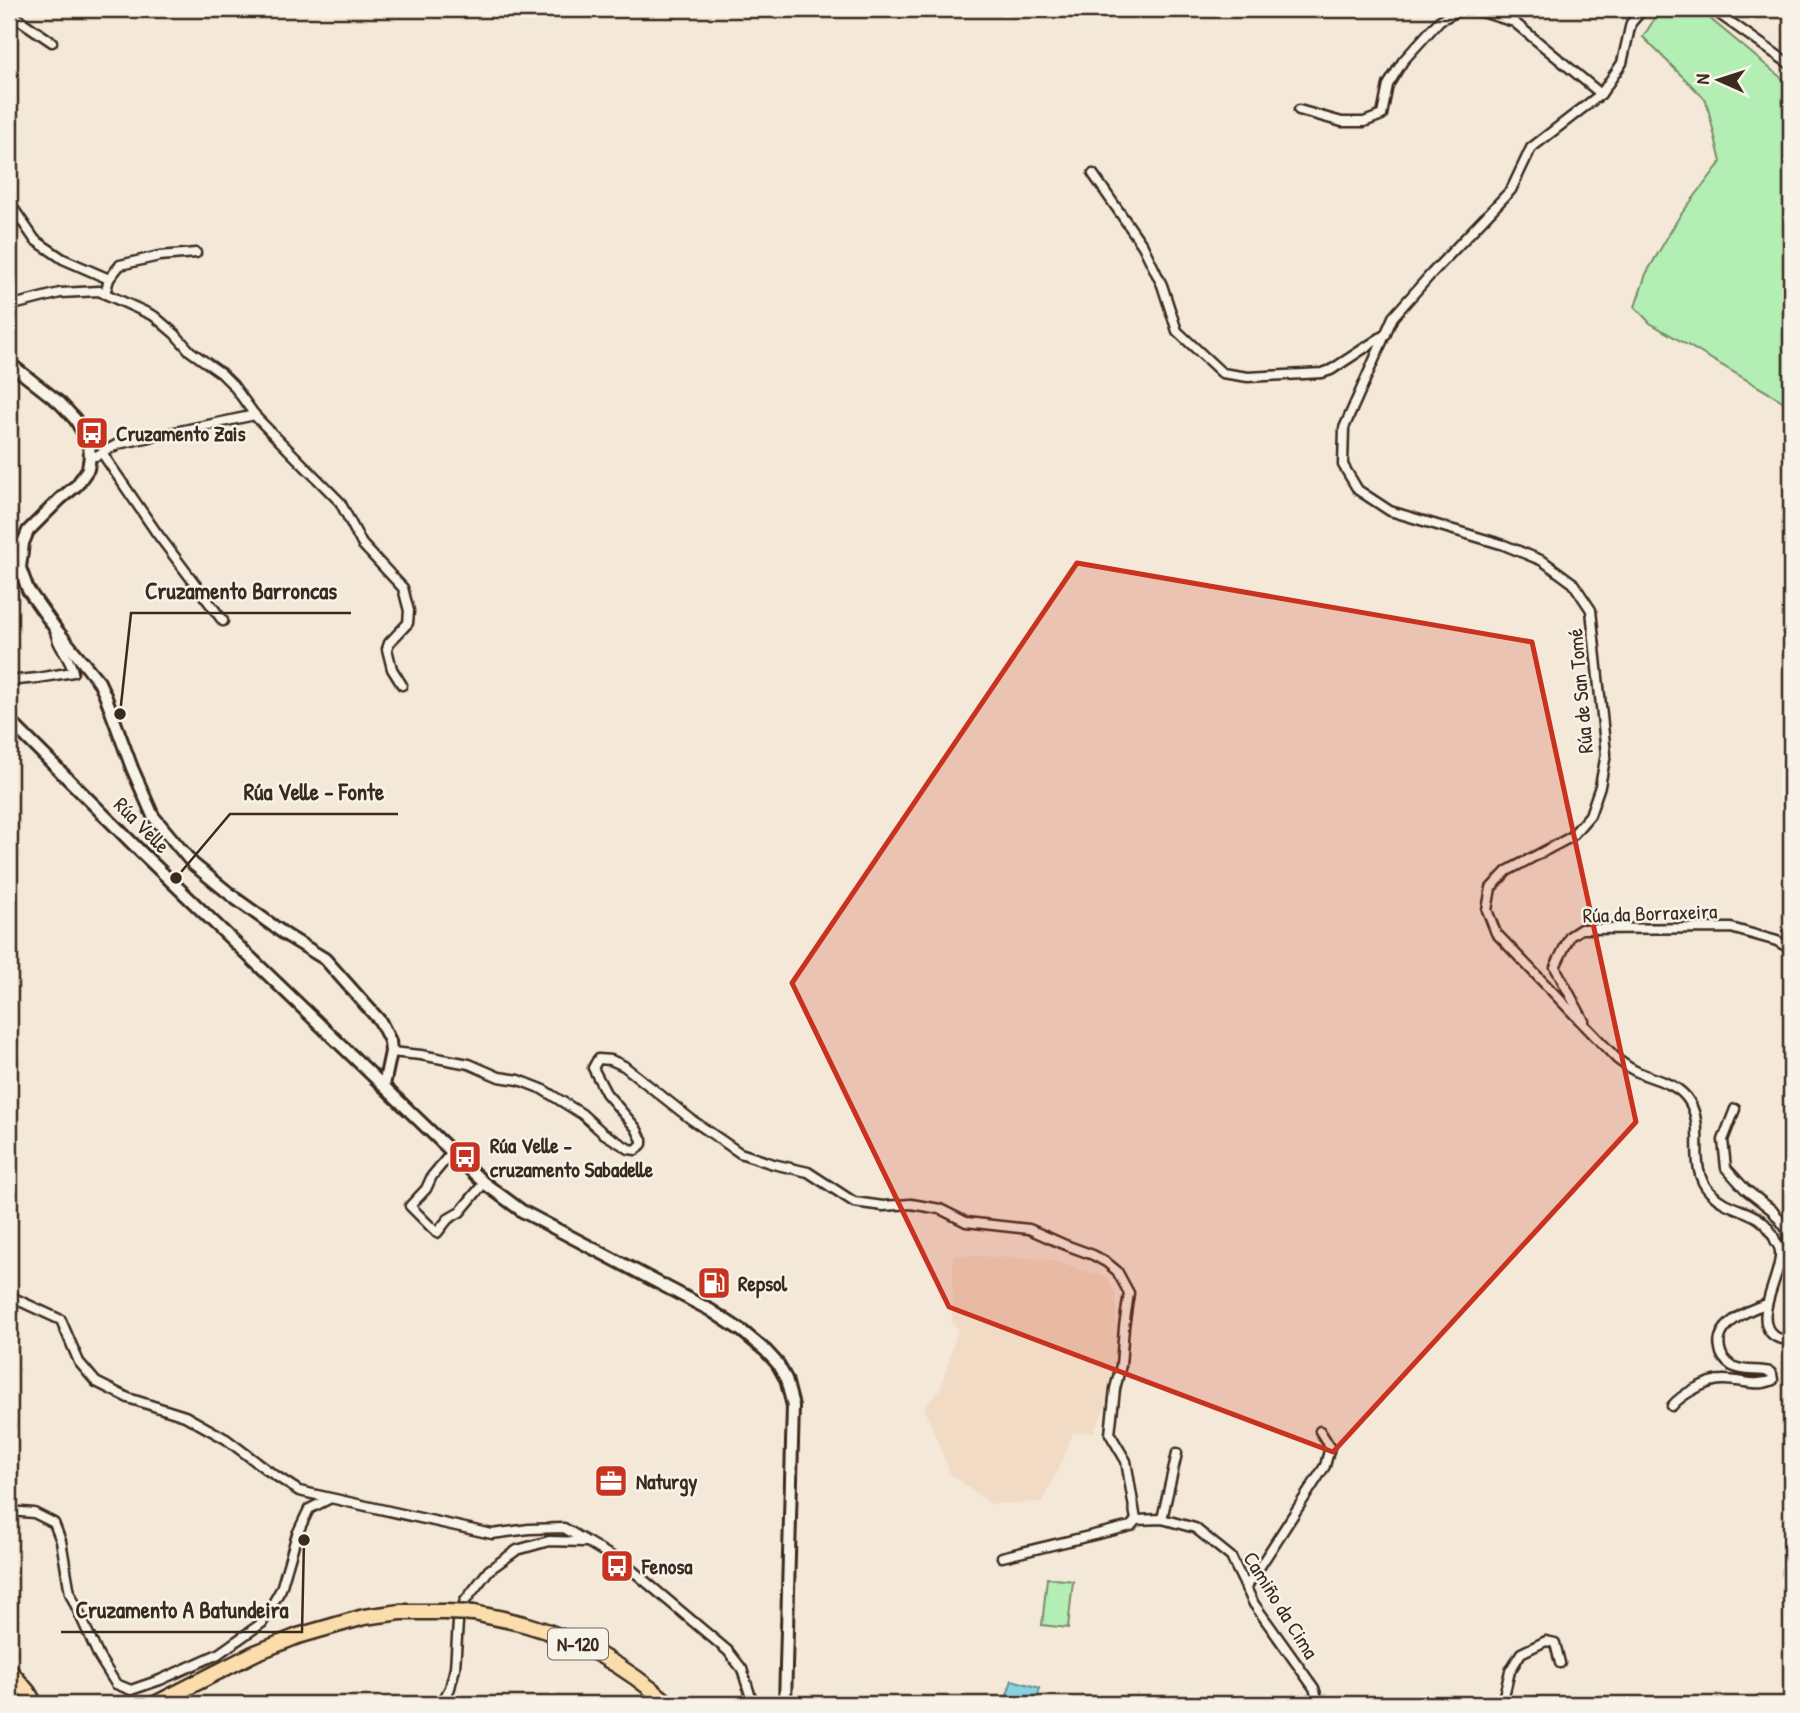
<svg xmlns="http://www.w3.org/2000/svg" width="1800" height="1713" font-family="'Patrick Hand',sans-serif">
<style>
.built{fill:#f1dbc5}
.green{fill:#b3eeb4;stroke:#778c69;stroke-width:2}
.water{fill:#85d2e3;stroke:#678f94;stroke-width:2}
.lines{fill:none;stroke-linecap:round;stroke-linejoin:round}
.street-casing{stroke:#3b2a1e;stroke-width:13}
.secondary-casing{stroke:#3b2a1e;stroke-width:16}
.highway-casing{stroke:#3b2a1e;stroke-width:19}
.street{stroke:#f7f3e8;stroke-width:8}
.secondary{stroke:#f7f3e8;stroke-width:10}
.highway{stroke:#fbddab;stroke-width:14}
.highway-bridge-casing{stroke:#3b2a1e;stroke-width:19;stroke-linecap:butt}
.highway-bridge{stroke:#fbddab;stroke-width:14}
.marked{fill:#c8321e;fill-opacity:0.2;stroke:#c8321e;stroke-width:5;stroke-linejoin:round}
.labels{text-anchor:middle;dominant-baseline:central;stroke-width:5;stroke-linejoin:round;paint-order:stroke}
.shield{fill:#f7f3e8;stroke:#73665b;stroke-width:2}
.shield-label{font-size:19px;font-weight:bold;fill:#3b2a1e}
.poi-label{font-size:21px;font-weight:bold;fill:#3b2a1e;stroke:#f7f3e8;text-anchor:start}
.street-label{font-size:21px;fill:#3b2a1e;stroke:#f7f3e8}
.leader{fill:none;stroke:#3b2a1e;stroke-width:2.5}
.callout-dot{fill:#3b2a1e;stroke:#f7f3e8;stroke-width:2.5}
.callout-label{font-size:23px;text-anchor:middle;font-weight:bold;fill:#3b2a1e;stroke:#f7f3e8;stroke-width:5;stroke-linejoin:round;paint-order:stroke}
</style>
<rect width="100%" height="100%" fill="#f4e8d8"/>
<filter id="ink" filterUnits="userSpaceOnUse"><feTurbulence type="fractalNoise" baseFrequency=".0143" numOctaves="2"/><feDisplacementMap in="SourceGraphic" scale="14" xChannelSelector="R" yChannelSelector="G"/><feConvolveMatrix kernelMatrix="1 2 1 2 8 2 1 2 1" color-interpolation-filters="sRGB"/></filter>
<g filter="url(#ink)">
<path class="built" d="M953,1255L1046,1259L1107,1277L1116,1295V1349L1109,1398L1094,1432L1073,1433L1063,1460L1042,1502L991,1504L950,1473L924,1407L940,1390L958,1329L952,1322Z"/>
<g class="green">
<path d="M1680,9L1708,17L1791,86V406L1650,323L1635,307L1646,274L1679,217L1721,162L1706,100L1643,37L1655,18Z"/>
<path d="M1047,1578L1073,1581L1068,1628L1042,1625Z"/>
</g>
<path class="water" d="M1012,1680L1040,1688L1036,1703L1007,1695Z"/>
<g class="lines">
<defs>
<g id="street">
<path d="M9,9L21,21L52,42"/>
<path d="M1643,9L1631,23L1622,63L1601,94L1531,148L1511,190L1432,273L1393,317L1344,428L1343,465L1358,490L1390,511L1504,545L1543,561L1573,583L1591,610L1606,754L1600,786L1590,815L1571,837L1507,871L1491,888L1487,910L1496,933L1617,1059C1621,1062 1625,1065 1630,1068C1649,1080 1676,1080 1689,1101C1707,1130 1686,1167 1710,1192C1732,1216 1762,1205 1776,1242C1778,1245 1780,1248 1780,1252C1783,1275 1749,1321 1776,1337C1780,1339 1787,1340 1791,1341"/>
<path d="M1712,9L1791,65"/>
<path d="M1299,110L1342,122H1364L1382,115L1388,85L1403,61L1440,20L1463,9L1482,12L1514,22L1601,94"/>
<path d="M1093,174L1143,246L1162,285L1177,331L1222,373L1248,377L1322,373L1331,370L1386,334"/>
<path d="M9,202L35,240L63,259L109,279"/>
<path d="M105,294L109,279L120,265L159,256L196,253"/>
<path d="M9,306L60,293L99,291L154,316L175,334L190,351L221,373L233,385L257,418L340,502L362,544L403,588L409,611L408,623L389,643L387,649L392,669L402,685"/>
<path d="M102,453L156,532L223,621"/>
<path d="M90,456H96L118,444L255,415"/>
<path d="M9,542L23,543"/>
<path d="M9,684L17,680L38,678L73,672C70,656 55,645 55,628"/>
<path d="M1584,1021L1555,967L1570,936L1581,929L1731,928L1777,941L1791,949"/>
<path d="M391,1052L421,1055L469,1064L499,1077L519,1080L542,1089L582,1114L603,1133L629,1149L636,1150L642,1144V1140L636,1128L606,1093L593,1068L598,1059L611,1060L624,1066L692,1120L740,1153L773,1164L808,1172L854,1202L883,1206L911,1204L940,1209L966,1222L1029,1229L1063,1244L1093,1255L1106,1262L1117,1271L1129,1293L1124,1327L1121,1365L1115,1389L1110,1434L1126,1461L1136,1520"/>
<path d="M1735,1109L1723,1140L1726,1168L1745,1189L1772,1210L1786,1228L1790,1246L1781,1265"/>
<path d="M452,1152L432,1176L426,1189L410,1206L437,1233L448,1219L460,1212L484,1183"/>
<path d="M9,1296L61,1320L79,1362L96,1382L128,1398L185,1416L226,1439L267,1470L299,1491L492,1534L529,1529L564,1528L626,1565L728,1651L742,1669L753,1704"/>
<path d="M1672,1406C1681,1395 1707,1380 1722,1380C1740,1379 1755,1388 1773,1380L1772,1374L1770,1372C1758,1369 1744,1372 1732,1366C1726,1362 1721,1356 1720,1349C1714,1325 1749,1309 1767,1304"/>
<path d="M9,1511L34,1513L54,1523L61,1541L70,1593L99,1657L116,1684L131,1690L160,1680L218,1654L262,1623L281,1589L297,1534L309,1509L329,1499"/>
<path d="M1162,1519L1177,1453"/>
<path d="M1002,1557L1131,1526L1136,1520L1162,1519L1195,1528L1231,1557L1254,1604L1314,1688L1319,1704"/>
<path d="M1246,1588L1325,1466L1330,1447L1320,1431"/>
<path d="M441,1704L450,1688L455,1668L458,1622L461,1611L465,1601L489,1570L517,1550L549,1541L585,1542"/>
<path d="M1502,1704L1510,1671L1521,1653L1546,1641L1555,1643L1560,1663"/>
</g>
<g id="secondary">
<path d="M9,363L60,403L75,419L85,436L89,446L90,456L88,469L77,485L60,499L28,531L23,543L20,568L28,590L55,628L99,682L105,695L132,768L153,816L193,864L236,899L286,935L325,959L380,1021L390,1041L391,1052L384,1085"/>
<path d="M9,720L143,854L484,1183L522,1211L670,1289L710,1310L742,1331L766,1351L777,1363L786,1379L793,1406L785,1704"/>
</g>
<g id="highway">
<path d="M474,1613C491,1617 510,1620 527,1625C580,1640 628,1668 669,1704"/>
<path d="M9,1670L28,1692L35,1704"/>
<path d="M155,1704L255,1653L298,1636L364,1617L401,1612H446"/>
</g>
</defs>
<use href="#street" class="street-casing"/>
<use href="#secondary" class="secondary-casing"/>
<use href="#highway" class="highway-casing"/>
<use href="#street" class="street"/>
<use href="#secondary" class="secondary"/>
<use href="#highway" class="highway"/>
<defs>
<path id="highway-bridge" d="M446,1612L474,1613"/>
</defs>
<use href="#highway-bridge" class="highway-bridge-casing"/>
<use href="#highway-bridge" class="highway-bridge"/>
</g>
</g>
<path class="marked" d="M1077,563L1532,642L1636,1122L1333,1452L949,1307L792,983Z"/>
<defs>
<symbol id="bus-square" viewBox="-11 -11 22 22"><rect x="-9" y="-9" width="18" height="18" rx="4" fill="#c8321e" stroke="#f7f3e8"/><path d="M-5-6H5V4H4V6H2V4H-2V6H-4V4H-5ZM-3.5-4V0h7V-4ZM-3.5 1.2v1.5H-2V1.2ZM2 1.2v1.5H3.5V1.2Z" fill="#fff"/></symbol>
<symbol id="fuel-square" viewBox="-11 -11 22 22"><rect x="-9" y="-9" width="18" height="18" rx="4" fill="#c8321e" stroke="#f7f3e8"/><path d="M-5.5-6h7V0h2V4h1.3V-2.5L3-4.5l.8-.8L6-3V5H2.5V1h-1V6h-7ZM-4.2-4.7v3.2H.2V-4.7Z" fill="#fff"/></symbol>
<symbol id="office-square" viewBox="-11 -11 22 22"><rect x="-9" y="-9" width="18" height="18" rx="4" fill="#c8321e" stroke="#f7f3e8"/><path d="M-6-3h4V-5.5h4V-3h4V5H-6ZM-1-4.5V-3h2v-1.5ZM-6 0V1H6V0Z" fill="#fff"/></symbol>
</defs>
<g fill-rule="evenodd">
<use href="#bus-square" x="73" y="414" width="38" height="38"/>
<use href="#bus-square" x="446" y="1138" width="38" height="38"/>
<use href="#fuel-square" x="695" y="1264" width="38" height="38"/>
<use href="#office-square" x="592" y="1462" width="38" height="38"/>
<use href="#bus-square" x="598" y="1547" width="38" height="38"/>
</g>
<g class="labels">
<rect class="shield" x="548" y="1628.5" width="60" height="31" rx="5"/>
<g class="shield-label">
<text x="578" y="1644">N-120</text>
</g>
<g class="poi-label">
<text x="116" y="433">Cruzamento Zais</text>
<text x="490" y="1145">Rúa Velle -<tspan x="490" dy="24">cruzamento Sabadelle</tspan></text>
<text x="738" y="1283">Repsol</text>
<text x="636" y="1481">Naturgy</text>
<text x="642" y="1566">Fenosa</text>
</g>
<g class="street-label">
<text transform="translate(1580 691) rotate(-95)">Rúa de San Tomé</text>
<text transform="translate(142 825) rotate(45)">Rúa Velle</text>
<text transform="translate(1650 913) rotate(-2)">Rúa da Borraxeira</text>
<text transform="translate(1281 1605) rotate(58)">Camiño da Cima</text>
</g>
</g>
<path class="leader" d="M120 714L131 613H351M176 878L230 814H398M304 1540L302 1632H61"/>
<g class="callout-dot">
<circle cx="120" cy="714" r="7"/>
<circle cx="176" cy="878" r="7"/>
<circle cx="304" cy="1540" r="7"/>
</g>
<g class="callout-label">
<text x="241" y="599">Cruzamento Barroncas</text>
<text x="314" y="800">Rúa Velle - Fonte</text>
<text x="182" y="1618">Cruzamento A Batundeira</text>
</g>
<rect width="1800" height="1713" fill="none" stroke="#f7f3e8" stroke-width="35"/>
<rect x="18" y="18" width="1765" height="1678" fill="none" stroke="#3b2a1e" stroke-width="2.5" filter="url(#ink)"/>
<g transform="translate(1719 80) rotate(273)" stroke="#f7f3e8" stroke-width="5" paint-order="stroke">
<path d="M0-5L12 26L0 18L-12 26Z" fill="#3b2a1e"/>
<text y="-10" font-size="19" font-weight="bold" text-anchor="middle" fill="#3b2a1e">N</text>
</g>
</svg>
